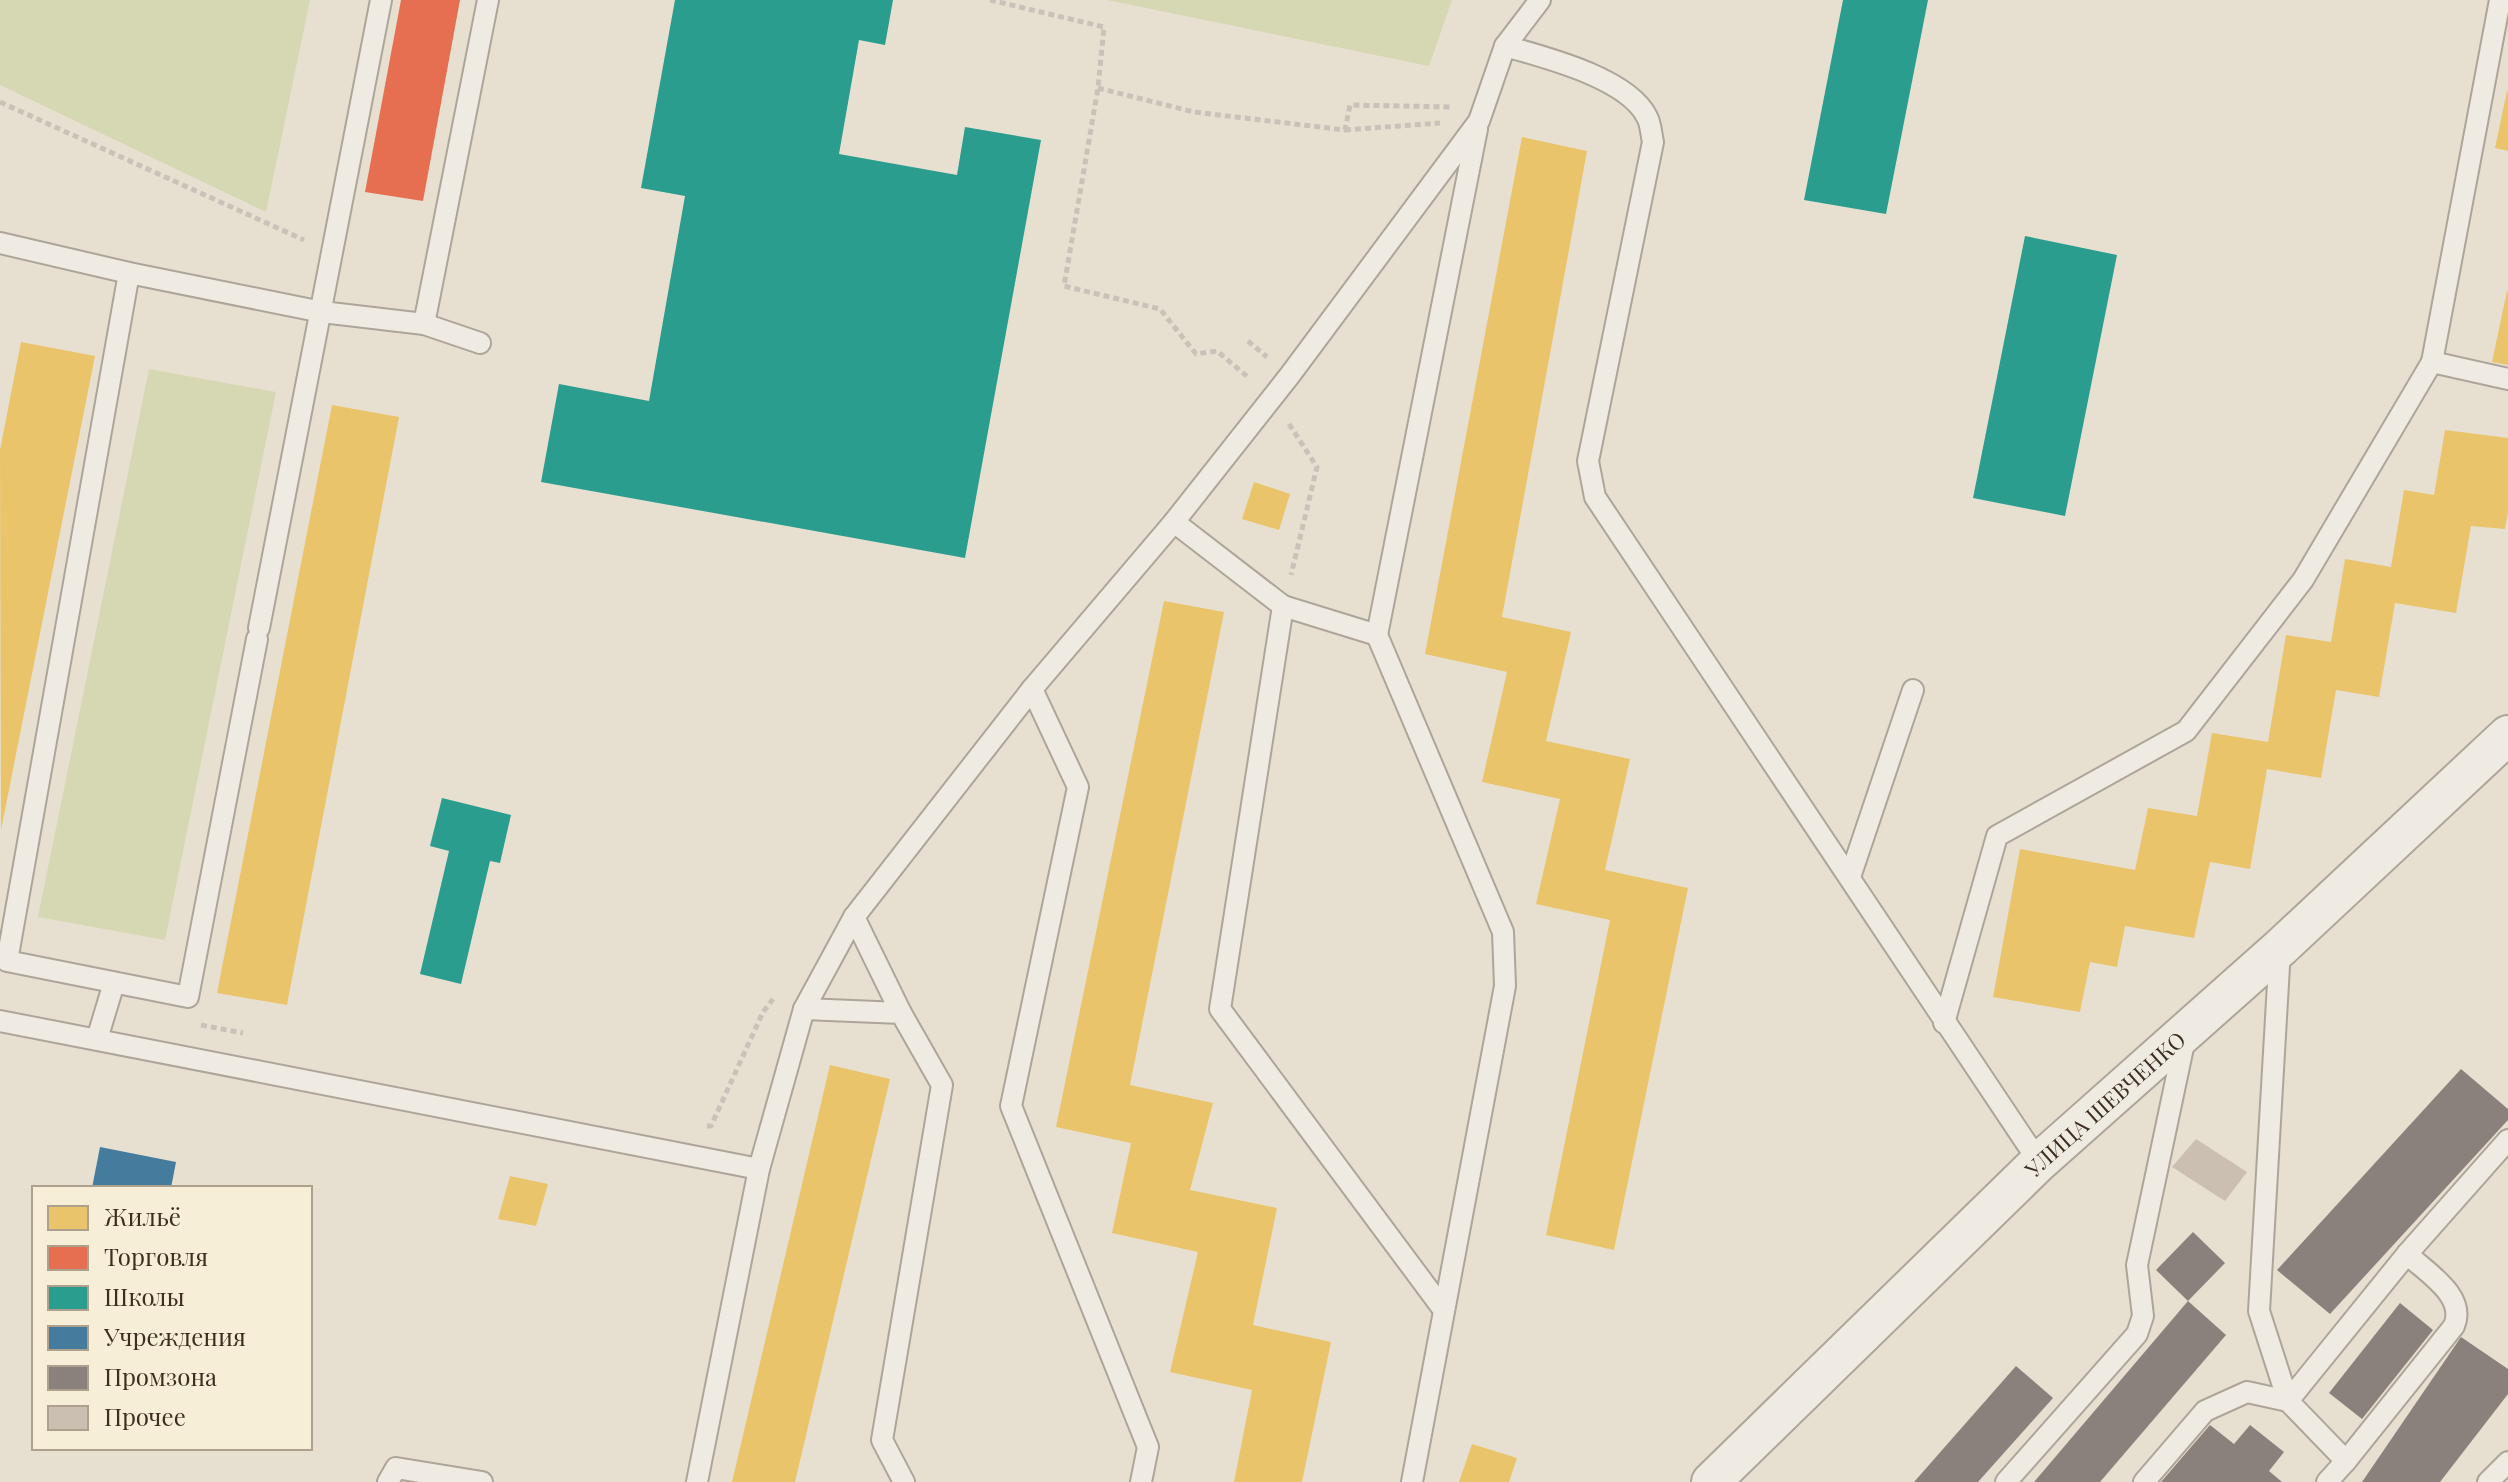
<svg xmlns="http://www.w3.org/2000/svg" width="2508" height="1482" font-family="'Playfair Display',serif">
<style>
.green{fill:#d6d7b3}
.homes{fill:#e9c46a}
.shops{fill:#e76f51}
.schools{fill:#2a9d8f}
.public{fill:#457b9d}
.industry{fill:#8a817c}
.building{fill:#cbbfb2}
.lines{fill:none;stroke-linecap:round;stroke-linejoin:round}
.service-casing{stroke:#ada599;stroke-width:24}
.minor-casing{stroke:#ada599;stroke-width:42}
.path{stroke:#c8c2b9;stroke-width:5;stroke-dasharray:6 4;stroke-linecap:butt}
.service{stroke:#efebe3;stroke-width:20}
.minor{stroke:#efebe3;stroke-width:38}
.labels{text-anchor:middle;dominant-baseline:central;stroke-width:8;stroke-linejoin:round;paint-order:stroke}
.street-label{font-size:22px;fill:#3d2e20;stroke:#f7eed8}
</style>
<rect width="100%" height="100%" fill="#e7e0d1"/>
<g class="green">
<path d="M0,0H310L266,212L0,85Z"/>
<path d="M1107,0H1452L1429,66Z"/>
<path d="M149,369L276,392L165,940L38,917Z"/>
</g>
<g class="homes">
<path d="M2507,91H2508V151L2495,148Z"/>
<path d="M1522,137L1587,151L1502,617L1571,632L1546,741L1630,759L1605,870L1688,888L1614,1250L1546,1235L1610,920L1536,904L1560,799L1482,782L1507,672L1425,654Z"/>
<path d="M2507,291H2508V365L2492,362Z"/>
<path d="M21,342L95,356L1,830L0,450Z"/>
<path d="M332,405L399,417L287,1005L217,993Z"/>
<path d="M2445,430L2508,438V512L2505,529L2471,526L2456,613L2395,603L2379,697L2336,690L2321,778L2267,769L2250,869L2210,862L2194,938L2125,926L2117,967L2090,962L2080,1012L1993,997L2020,849L2135,870L2148,808L2197,816L2212,733L2268,742L2286,635L2331,642L2345,559L2391,567L2404,490L2434,495Z"/>
<path d="M1254,482L1290,494L1279,530L1242,519Z"/>
<path d="M1164,601L1224,612L1130,1085L1213,1103L1190,1190L1277,1208L1253,1325L1331,1342L1302,1482H1234L1252,1390L1170,1372L1198,1252L1112,1233L1131,1143L1056,1127Z"/>
<path d="M830,1065L890,1079L795,1482H732Z"/>
<path d="M510,1176L548,1184L536,1226L498,1219Z"/>
<path d="M1472,1444L1517,1458L1509,1482H1459Z"/>
</g>
<path class="shops" d="M401,0H460L423,201L365,192Z"/>
<g class="schools">
<path d="M675,0H893L885,45L859,40L839,154L957,175L965,127L1041,140L965,558L541,482L559,384L649,401L685,196L641,188Z"/>
<path d="M1843,0H1928L1886,214L1804,200Z"/>
<path d="M2025,236L2117,255L2065,516L1973,498Z"/>
<path d="M442,798L511,815L500,863L490,861L461,984L420,974L449,851L430,846Z"/>
</g>
<path class="public" d="M100,1147L176,1162L171,1188H92Z"/>
<g class="industry">
<path d="M2461,1069L2508,1109V1120L2330,1314L2277,1270Z"/>
<path d="M2193,1232L2225,1263L2188,1301L2156,1270Z"/>
<path d="M2188,1301L2226,1335L2100,1482H2034Z"/>
<path d="M2400,1303L2433,1330L2362,1419L2329,1393Z"/>
<path d="M2461,1337L2508,1369V1394L2440,1482H2362Z"/>
<path d="M2016,1366L2053,1398L1978,1482H1914Z"/>
<path d="M2210,1425L2234,1444L2250,1425L2284,1452L2269,1471L2282,1482H2161Z"/>
</g>
<path class="building" d="M2196,1139L2247,1172L2225,1201L2172,1167Z"/>
<g class="lines">
<defs>
<g id="service">
<path d="M1505,46L1540,0"/>
<path d="M0,243L129,273L322,312L424,324L480,343"/>
<path d="M129,273L7,961L188,997L257,639"/>
<path d="M424,324L488,0"/>
<path d="M2432,362L2500,0"/>
<path d="M1174,522L1283,606L1377,635L1503,932L1505,986L1412,1482"/>
<path d="M1283,606L1220,1009L1443,1309"/>
<path d="M259,628L381,0"/>
<path d="M1377,635L1477,129"/>
<path d="M1032,689L1078,787L1011,1106L1148,1447L1141,1482"/>
<path d="M1850,877L1913,690"/>
<path d="M854,917L901,1013"/>
<path d="M2280,949L2259,1311L2288,1401L2346,1461L2327,1482"/>
<path d="M804,1009L901,1013L942,1085L882,1440L904,1482"/>
<path d="M0,1021L759,1169"/>
<path d="M1944,1023L1997,836L2186,731L2303,580L2432,362L2508,379"/>
<path d="M97,1039L114,983"/>
<path d="M2346,1461L2454,1326C2467,1296 2426,1272 2407,1254"/>
<path d="M388,1482L396,1468L482,1482"/>
<path d="M697,1482L759,1169L804,1009L854,917L1032,689L1174,522L1290,375L1479,121L1505,46C1544,57 1628,78 1647,117C1651,124 1651,134 1653,142L1588,461L1595,497L2039,1162"/>
<path d="M2006,1482L2137,1334L2143,1316L2137,1265L2185,1038"/>
<path d="M2144,1482L2205,1411L2247,1392L2288,1401L2407,1254L2508,1140"/>
<path d="M2488,1482L2508,1462"/>
</g>
<g id="minor">
<path id="s1" d="M1711,1482L2039,1162L2280,948L2508,735"/>
</g>
</defs>
<use href="#service" class="service-casing"/>
<use href="#minor" class="minor-casing"/>
<g class="path">
<path d="M990,0L1104,27L1098,88L1064,286L1160,309L1196,354L1217,351L1249,378"/>
<path d="M1098,88L1194,112L1345,130L1350,105L1452,107"/>
<path d="M0,102L304,240"/>
<path d="M1345,130L1440,123"/>
<path d="M1248,341L1267,357"/>
<path d="M1289,424L1317,467L1291,575"/>
<path d="M201,1025L243,1033"/>
<path d="M707,1126H711L763,1012L773,999"/>
</g>
<use href="#service" class="service"/>
<use href="#minor" class="minor"/>
</g>
<g class="labels">
<g class="street-label">
<text stroke="none"><textPath href="#s1" startOffset="546">УЛИЦА ШЕВЧЕНКО</textPath></text>
</g>
</g>
<rect x="32" y="1186" width="280" height="264" fill="#f7eed8" stroke="#ada18e" stroke-width="2"/>
<rect x="48" y="1206" width="40" height="24" fill="#e9c46a" stroke="#ada18e" stroke-width="2"/>
<text x="104" y="1226" font-size="24" fill="#3d2e20">Жильё</text>
<rect x="48" y="1246" width="40" height="24" fill="#e76f51" stroke="#ada18e" stroke-width="2"/>
<text x="104" y="1266" font-size="24" fill="#3d2e20">Торговля</text>
<rect x="48" y="1286" width="40" height="24" fill="#2a9d8f" stroke="#ada18e" stroke-width="2"/>
<text x="104" y="1306" font-size="24" fill="#3d2e20">Школы</text>
<rect x="48" y="1326" width="40" height="24" fill="#457b9d" stroke="#ada18e" stroke-width="2"/>
<text x="104" y="1346" font-size="24" fill="#3d2e20">Учреждения</text>
<rect x="48" y="1366" width="40" height="24" fill="#8a817c" stroke="#ada18e" stroke-width="2"/>
<text x="104" y="1386" font-size="24" fill="#3d2e20">Промзона</text>
<rect x="48" y="1406" width="40" height="24" fill="#cbbfb2" stroke="#ada18e" stroke-width="2"/>
<text x="104" y="1426" font-size="24" fill="#3d2e20">Прочее</text>
</svg>
